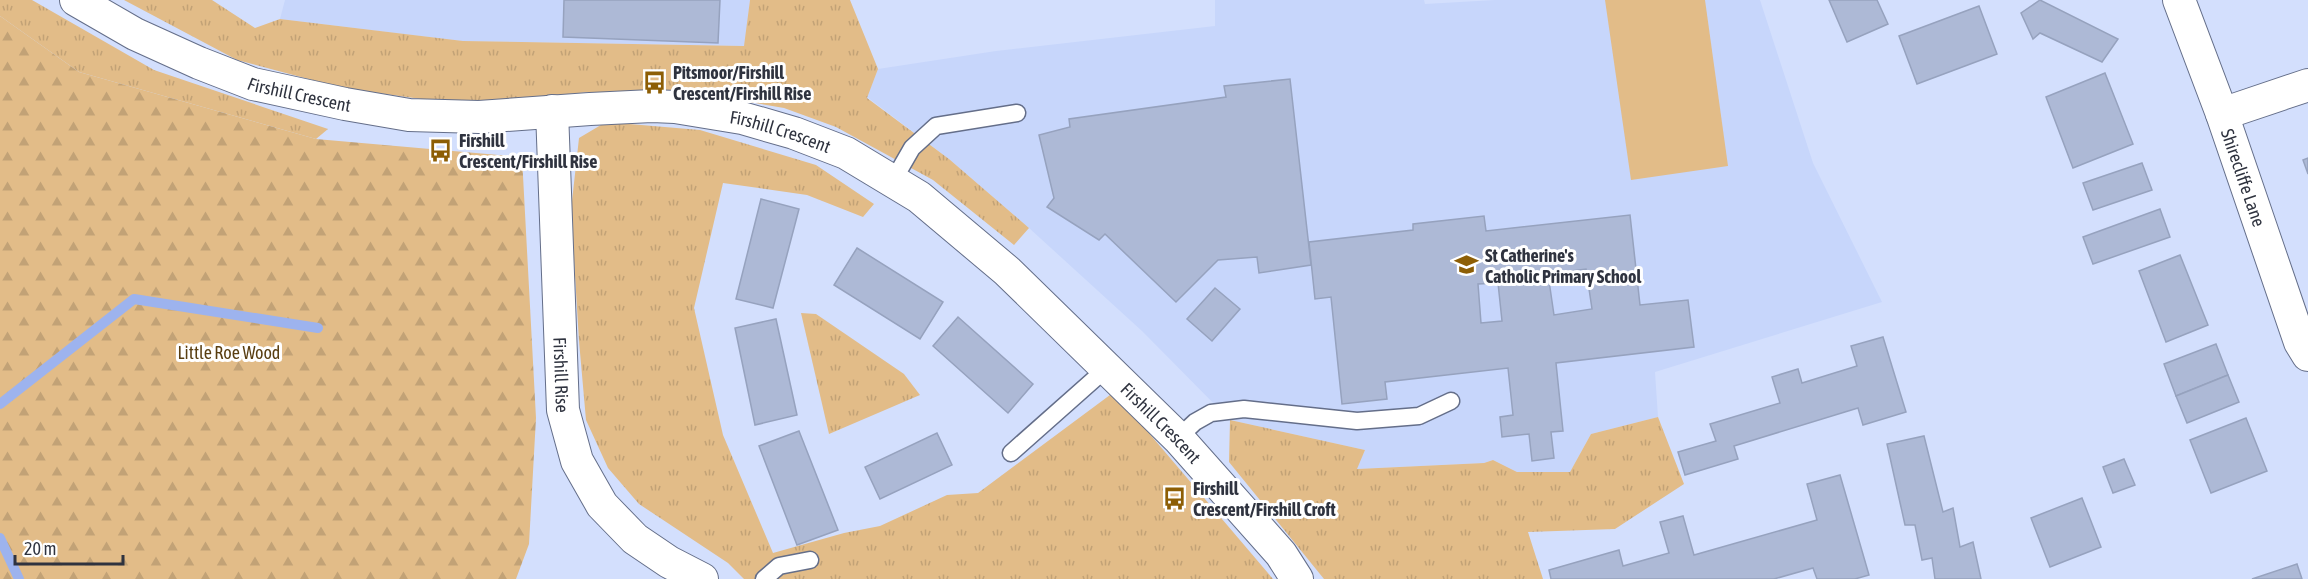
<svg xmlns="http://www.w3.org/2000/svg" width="2308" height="579" font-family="'Asap Condensed',sans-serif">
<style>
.built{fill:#c7d6fb}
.grass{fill:url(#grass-tufts)}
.forest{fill:url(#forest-firs)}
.pitch{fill:#e2bc88}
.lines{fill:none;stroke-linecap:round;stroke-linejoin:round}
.stream{stroke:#9db3ee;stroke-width:10}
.building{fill:#adb9d6;stroke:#96a2be;stroke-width:1.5;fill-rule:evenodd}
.lane-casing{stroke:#646e89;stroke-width:19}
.street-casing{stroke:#646e89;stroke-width:34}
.lane{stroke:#fff;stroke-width:16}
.street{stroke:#fff;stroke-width:32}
.labels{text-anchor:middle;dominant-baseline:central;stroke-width:6;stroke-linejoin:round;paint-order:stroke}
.poi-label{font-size:18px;font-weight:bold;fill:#2f333f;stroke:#fff;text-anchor:start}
.street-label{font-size:18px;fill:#2f333f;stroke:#fff}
.park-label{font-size:18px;fill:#593e11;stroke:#fff}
</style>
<defs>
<pattern id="grass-tufts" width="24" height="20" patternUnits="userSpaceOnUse" patternTransform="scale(1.5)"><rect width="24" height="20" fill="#e2bc88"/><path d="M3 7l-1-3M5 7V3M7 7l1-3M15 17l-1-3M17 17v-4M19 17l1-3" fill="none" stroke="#c2a276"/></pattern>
<pattern id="forest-firs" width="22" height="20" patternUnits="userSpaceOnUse" patternTransform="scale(1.5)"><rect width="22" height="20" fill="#e2bc88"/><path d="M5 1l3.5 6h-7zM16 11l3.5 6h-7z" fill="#c2a276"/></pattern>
</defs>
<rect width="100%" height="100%" fill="#d3dffd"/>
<g class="built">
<path d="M285,0H750L745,46L462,41L280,19Z"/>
<path d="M1215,0H1424L1425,4L1495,0H1760L1813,163L1882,302L1655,372L1658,417L1591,434L1570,472H1517L1493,460L1484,463L1356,469L1365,450L1230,420L1142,331L1029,228L949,159L867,97L878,69L996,51L1215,26Z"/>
</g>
<g class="grass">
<path d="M0,0H32L154,70L328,129L316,139L79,72L0,16Z"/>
<path d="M124,0H212L255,28L280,19L463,41L744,46L750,0H850L878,69L867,98L949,159L1029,228L1014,245L933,180L836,127L784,108L690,92H590L457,104L342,88L237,60Z"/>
<path d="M606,122L700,130L816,165L874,204L863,217L807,195L723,183L694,308L723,435L773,553L844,533L880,526L947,495L978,493L1114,392L1273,579H744L728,563L639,504L608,468L586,420L579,341L571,210L579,138Z"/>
<path d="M801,313L816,314L904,374L920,395L829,434Z"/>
<path d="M1658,417L1684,484L1615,529L1528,532L1543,579H1324L1229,462L1230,420L1365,450L1357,469L1484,463L1493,460L1517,472H1570L1591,434Z"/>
</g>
<path class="forest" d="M0,16L79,72L316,139L522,157L536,418L529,544L516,579H0Z"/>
<path class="pitch" d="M1605,0H1705L1728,166L1631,180Z"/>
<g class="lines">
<g class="stream">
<path d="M0,404L134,299L318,328"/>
<path d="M0,538L19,579"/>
</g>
</g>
<g class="building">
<path d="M564,0H720L718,43L563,37Z"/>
<path d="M1829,0H1877L1888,24L1847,42Z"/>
<path d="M2040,0L2118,39L2102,62L2040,33L2033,39L2021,13Z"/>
<path d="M1979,6L1997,54L1917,84L1899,36Z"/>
<path d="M2105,73L2133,144L2073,168L2046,97Z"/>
<path d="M1290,79L1311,265L1259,273L1257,257L1218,260L1176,302L1105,234L1099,240L1047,207L1054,198L1039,135L1070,127L1069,119L1226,97L1224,86Z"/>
<path d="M2308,158V174L2303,160Z"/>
<path d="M2142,163L2152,190L2093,210L2083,183Z"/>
<path d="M761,199L799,209L773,308L736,299Z"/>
<path d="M2160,209L2170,237L2093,264L2083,237Z"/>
<path d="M1630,215L1640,305L1688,300L1694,347L1556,363L1563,431L1551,432L1554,458L1532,461L1529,434L1502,437L1500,417L1513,415L1508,368L1385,382L1387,399L1342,404L1331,297L1315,299L1309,242L1413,230V224L1484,216L1486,231ZM1586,269L1592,309L1554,315L1548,274ZM1498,283L1502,321L1481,323L1478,284Z"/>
<path d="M857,248L943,302L920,339L834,285Z"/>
<path d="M2180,255L2208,325L2166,342L2139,271Z"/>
<path d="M1215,288L1240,309L1212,341L1187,319Z"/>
<path d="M958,317L1033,384L1008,413L933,346Z"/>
<path d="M776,319L797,415L755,425L735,328Z"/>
<path d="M1883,337L1906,412L1863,425L1858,408L1734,446L1738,459L1685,475L1678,452L1716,441L1710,424L1780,403L1772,377L1798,369L1802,383L1857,366L1851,346Z"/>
<path d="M2216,344L2228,375L2176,396L2164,364Z"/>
<path d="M2228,375L2239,402L2187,423L2176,396Z"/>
<path d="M2246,418L2267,471L2211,493L2190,440Z"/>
<path d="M799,431L838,530L797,545L759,446Z"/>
<path d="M937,433L952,465L880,499L865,467Z"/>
<path d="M1924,436L1943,512L1953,508L1960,547L1973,542L1981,579H1935L1932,558L1922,560L1915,525H1905L1887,444Z"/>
<path d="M2124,459L2135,485L2113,493L2103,467Z"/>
<path d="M1840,475L1869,575L1855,579H1817L1813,568L1774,579H1551L1549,570L1619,550L1623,566L1669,553L1660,522L1683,516L1694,555L1817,520L1807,484Z"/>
<path d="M2082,498L2101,547L2050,567L2031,518Z"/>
<path d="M2297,564L2302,579H2252Z"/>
</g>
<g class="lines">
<defs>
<g id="lane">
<path d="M893,181L912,148L936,126L1017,113"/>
<path d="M1178,438L1195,422L1211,413L1244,409L1357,421L1419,416L1451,401"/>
<path d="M1011,453L1108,367"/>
<path d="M764,579L779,566L810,560"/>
</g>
<g id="street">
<path id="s1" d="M76,0L135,34L199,63L253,84L345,104L409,115L479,117L590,109L652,106L675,107L742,118L794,133L846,153L919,197L1007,271L1178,438L1281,554L1297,579"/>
<path id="s2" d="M2179,0L2222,114L2300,342L2308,355"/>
<path id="s3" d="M552,111L563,410L577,461L602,505L635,539L669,562L702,579"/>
<path d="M2222,114L2308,85"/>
</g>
</defs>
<use href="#lane" class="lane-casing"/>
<use href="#street" class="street-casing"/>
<use href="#lane" class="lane"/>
<use href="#street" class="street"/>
</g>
<defs>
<symbol id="bus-bare" viewBox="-9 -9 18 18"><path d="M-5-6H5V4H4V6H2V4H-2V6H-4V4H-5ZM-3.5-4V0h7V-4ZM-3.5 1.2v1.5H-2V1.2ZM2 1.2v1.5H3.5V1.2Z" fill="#8d5e05" stroke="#fff" stroke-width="2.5" paint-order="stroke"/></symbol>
<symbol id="school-bare" viewBox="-9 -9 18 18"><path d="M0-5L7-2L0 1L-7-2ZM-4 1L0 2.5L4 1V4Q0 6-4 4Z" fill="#8d5e05" stroke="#fff" stroke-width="2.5" paint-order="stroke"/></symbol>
</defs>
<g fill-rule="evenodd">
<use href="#bus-bare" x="638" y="66" width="33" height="33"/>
<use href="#bus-bare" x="424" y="134" width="33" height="33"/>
<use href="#school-bare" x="1450" y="248" width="33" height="33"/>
<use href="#bus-bare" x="1158" y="482" width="33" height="33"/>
</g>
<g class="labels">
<g class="poi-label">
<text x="673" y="72">Pitsmoor/Firshill<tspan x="673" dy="21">Crescent/Firshill Rise</tspan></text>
<text x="459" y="140">Firshill<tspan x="459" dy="21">Crescent/Firshill Rise</tspan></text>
<text x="1485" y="255">St Catherine's<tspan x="1485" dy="21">Catholic Primary School</tspan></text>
<text x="1193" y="488">Firshill<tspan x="1193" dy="21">Crescent/Firshill Croft</tspan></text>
</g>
<g class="street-label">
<text stroke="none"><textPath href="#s1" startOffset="244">Firshill Crescent</textPath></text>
<text stroke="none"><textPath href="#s1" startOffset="730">Firshill Crescent</textPath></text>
<text stroke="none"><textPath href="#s2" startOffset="189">Shirecliffe Lane</textPath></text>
<text stroke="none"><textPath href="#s3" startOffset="264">Firshill Rise</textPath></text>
<text stroke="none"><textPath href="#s1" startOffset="1216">Firshill Crescent</textPath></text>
</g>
<g class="park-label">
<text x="229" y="352">Little Roe Wood</text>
</g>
</g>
<path d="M15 555v9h108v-9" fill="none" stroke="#2f333f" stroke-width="3"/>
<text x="24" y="555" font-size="18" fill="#2f333f" stroke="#ffffff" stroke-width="4.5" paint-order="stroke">20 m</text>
</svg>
